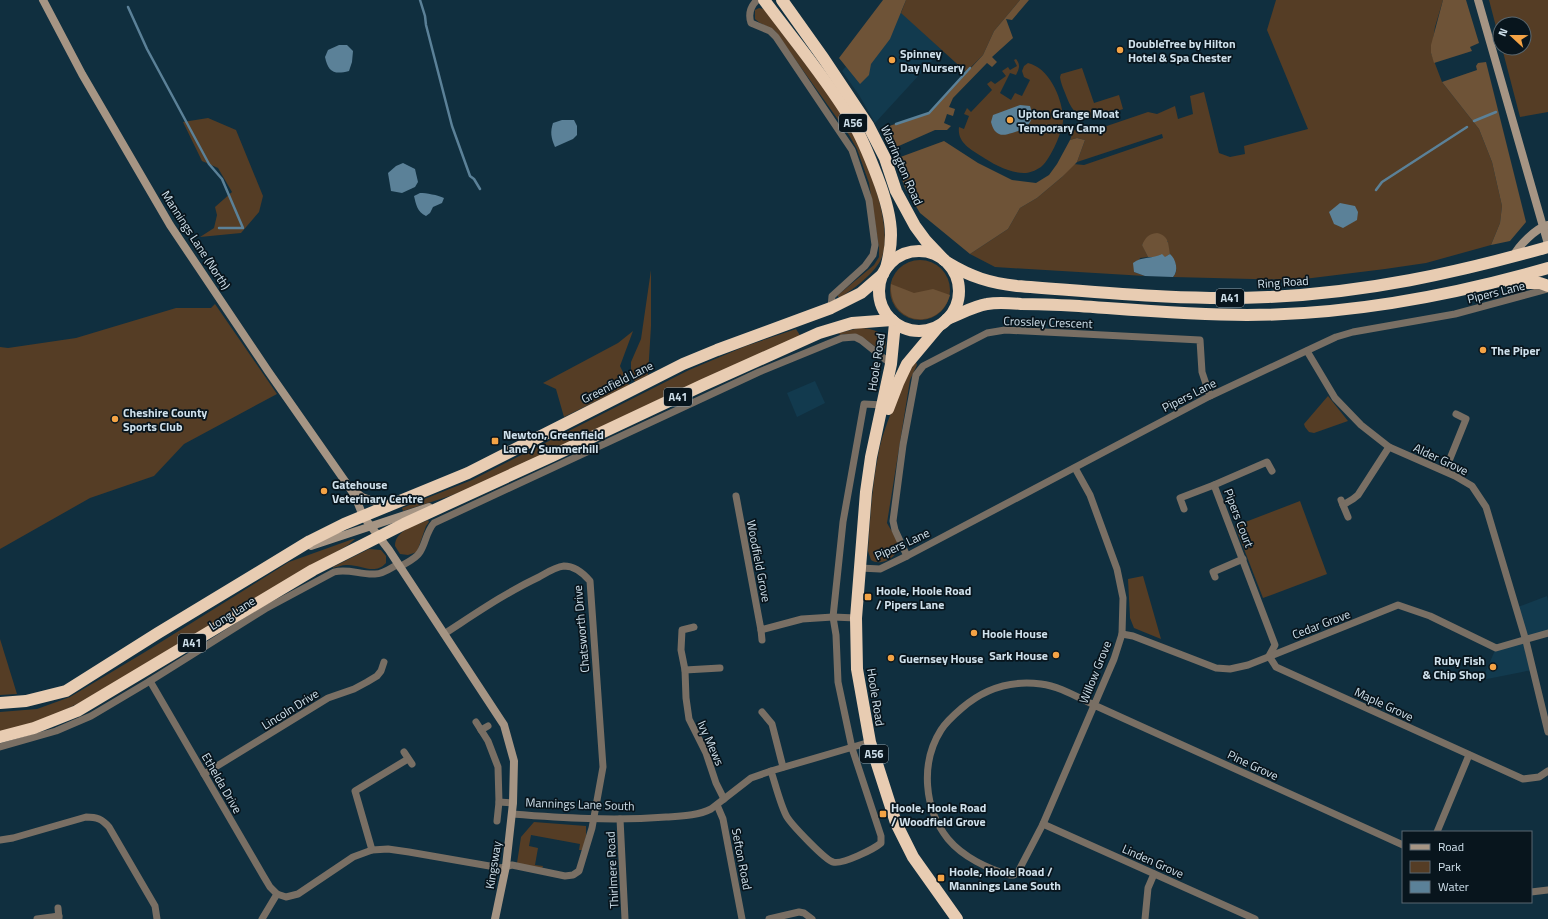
<svg xmlns="http://www.w3.org/2000/svg" width="1548" height="919" font-family="'Titillium Web',sans-serif">
<style>
.built{fill:#123a4e}
.green{fill:#553d25}
.forest{fill:#6e5337}
.water{fill:#5b8198}
.lines{fill:none;stroke-linecap:round;stroke-linejoin:round}
.stream{stroke:#5b8198;stroke-width:2.5}
.street{stroke:#796f64;stroke-width:7}
.secondary{stroke:#a69584;stroke-width:8}
.highway{stroke:#e8ccb2;stroke-width:12}
.poi-dot{fill:#f4a345;stroke:#08151d;stroke-width:1.5}
.labels{text-anchor:middle;dominant-baseline:central;stroke-width:3.5;stroke-linejoin:round;paint-order:stroke}
.shield{fill:#08151d;stroke:#94a4ae;stroke-width:1}
.shield-label{font-size:11px;font-weight:bold;fill:#d0e1ec}
.poi-label{font-size:12px;font-weight:bold;fill:#d0e1ec;stroke:#08151d;text-anchor:start}
.street-label{font-size:12px;fill:#d0e1ec;stroke:#08151d}
</style>
<rect width="100%" height="100%" fill="#102f3f"/>
<g class="built">
<path d="M898,9L942,50L875,123L859,95L842,71Z"/>
<path d="M815,381L825,403L797,417L787,393Z"/>
<path d="M1547,596L1548,601V633L1526,641L1532,670L1482,680L1496,648L1525,640L1515,608Z"/>
</g>
<g class="green">
<path d="M906,0H1020L994,31L983,55L966,72L901,13Z"/>
<path d="M1276,0H1443L1435,27L1431,53L1442,82L1479,129L1492,162L1502,206L1500,223L1491,245L1426,263L1385,269L1296,280L1173,277C1180,269 1174,261 1170,254C1168,250 1168,244 1168,241L1142,244L1148,257L1140,258L1134,272L1145,276L995,267L970,254L1008,229L1020,208L1037,198L1062,177L1073,164L1084,165L1163,138L1162,134L1077,162L1085,140L1077,138L1070,140L1073,132L1076,128L1098,129L1148,112L1157,114L1175,106L1178,119L1193,114L1190,96L1204,92L1219,153L1230,157L1245,154L1244,146L1308,129L1267,30Z"/>
<path d="M1489,0H1548V112L1520,117L1502,48H1524V24H1500V42Z"/>
<path d="M759,8L764,9C781,31 797,53 814,75C822,86 832,97 840,109C859,139 900,230 879,263C871,276 853,289 841,297H838V295L874,265L879,257V248L869,183L857,149L849,135L775,31C769,26 761,25 755,19V10Z"/>
<path d="M1016,59C1021,65 1019,69 1016,75L1010,73L1000,93L1011,100L1015,93L1022,96L1030,80L1024,77L1022,71L1024,66L1028,63C1049,68 1061,96 1063,116C1065,127 1051,158 1042,166C1039,169 1030,173 1026,173C1011,174 993,164 981,156C970,149 957,142 959,127L964,129L969,116L964,114L967,108L971,112L992,90L987,84L991,81L995,84L1006,76L1002,71L1008,67L1010,70L1017,66L1014,60Z"/>
<path d="M1082,68L1094,103L1119,95L1123,109C1099,116 1079,129 1067,98C1065,92 1061,85 1060,77L1061,74Z"/>
<path d="M208,118L236,130L263,196L259,212L241,233L200,237L214,228L217,215L215,207L232,192L218,168L202,161L183,122Z"/>
<circle cx="920" cy="290" r="30"/>
<path d="M651,270V326L648,375L635,382L631,374V362L641,339Z"/>
<path d="M215,304L277,394L184,444L154,476L90,498L0,549V347L8,348L76,338L176,308H211Z"/>
<path d="M859,328C872,328 892,333 884,351C880,351 877,348 873,345C862,336 854,332 840,335L839,333Z"/>
<path d="M796,329L801,337L494,479L450,496L403,511L402,508L472,480L689,370L746,346Z"/>
<path d="M633,331L620,366L629,385L564,417L556,389L543,383L618,343Z"/>
<path d="M916,362L917,365L910,380L887,523C890,529 896,536 898,543C901,556 881,567 871,560L868,551C870,519 872,487 878,456C881,438 888,420 895,403C901,389 906,374 916,362Z"/>
<path d="M1328,396L1348,421L1314,433L1309,432L1305,427L1304,424Z"/>
<path d="M1300,501L1327,574L1263,598L1235,526Z"/>
<path d="M428,520L429,522L426,526L417,552L408,555L400,554L395,546C395,530 416,525 428,520Z"/>
<path d="M353,539H355L348,545L109,688L49,718L0,733V712L37,709L70,697L145,652L289,562Z"/>
<path d="M369,549L381,550L386,556V563C374,576 361,564 346,565C342,565 337,567 333,568V567Z"/>
<path d="M1143,576L1161,639L1134,628L1130,618L1128,579Z"/>
<path d="M0,639L17,694L0,695Z"/>
<path d="M534,822L586,826V836L583,850H579L580,844L531,835L529,846L538,848L535,865L543,866L542,869L517,863L521,837Z"/>
</g>
<g class="forest">
<path d="M883,0H906L890,39L871,64L869,75L860,84L839,58Z"/>
<path d="M1020,0H1029L1012,20L1006,19L1013,38L992,57L997,62L992,67L987,63L953,98L949,107L955,109L953,116L947,114L944,123L951,126L947,130H935L892,149L886,127L929,113L983,55L994,31Z"/>
<path d="M1443,0H1466L1479,43L1470,47L1472,51L1434,63L1431,53V45Z"/>
<path d="M1486,62L1526,222L1510,241L1491,245L1500,223L1502,206L1492,162L1479,129L1442,82L1477,70L1476,66L1478,63Z"/>
<path d="M1077,138L1085,140L1077,162L1062,177L1037,198L1020,208L1008,229L970,254L920,213L905,188L895,159L944,141L978,163L1012,180L1036,183L1049,175L1057,164L1070,140Z"/>
<path d="M1157,233C1169,236 1168,243 1170,254L1166,257H1148L1142,245C1146,237 1148,234 1157,233Z"/>
<path d="M891,284L914,293L933,289L950,295C939,333 888,324 891,284Z"/>
</g>
<g class="water">
<path d="M339,45H347L353,51L352,62L349,71C334,75 328,72 325,57L328,50Z"/>
<path d="M1020,105L1030,106C1036,122 1027,129 1012,133C1008,134 1003,136 999,134C994,132 992,126 991,122L993,115Z"/>
<path d="M562,120H574L577,126V135L573,139L555,147C551,138 550,132 553,123Z"/>
<path d="M403,163L415,169L418,182L415,187L402,193L391,191L388,173L396,166Z"/>
<path d="M420,193C426,193 438,195 444,198L442,203L433,207L430,213L426,216C417,212 416,204 414,196Z"/>
<path d="M1340,203L1355,206L1358,212L1357,220L1343,228L1334,224L1329,212Z"/>
<path d="M1162,254L1165,257L1170,254C1176,259 1179,271 1173,277L1145,276L1134,272L1133,263C1142,256 1153,259 1162,254Z"/>
</g>
<g class="lines">
<g class="stream">
<path d="M420,0L425,16L426,25L452,126L470,176L474,179L480,189"/>
<path d="M128,7L147,49L209,164L222,179L243,228H219"/>
<path d="M1474,121L1496,112"/>
<path d="M896,124L929,113L970,68"/>
<path d="M1376,190L1382,182L1467,127"/>
</g>
<g class="street">
<path d="M757,0C750,7 748,14 751,23L770,31L776,37L852,150L869,200L875,245L873,255L865,266L832,296L831,308"/>
<path d="M1307,351L1335,398L1361,425L1389,447L1455,476L1472,486L1486,507L1526,641L1548,732"/>
<path d="M1075,468L1090,495L1117,569L1123,598L1122,634L1114,659L1043,824L1018,872L1014,875H1010C988,869 963,857 948,839C924,809 920,763 941,730C946,722 955,714 962,708C985,688 1010,680 1041,684C1059,686 1077,697 1094,705L1403,845"/>
<path d="M1272,471L1267,462L1214,485L1275,645L1269,656L1276,667L1523,779L1539,777L1548,771"/>
<path d="M1445,471L1466,419L1456,414"/>
<path d="M736,496L761,630L802,619L833,617L856,618"/>
<path d="M1341,500L1343,505L1353,499L1358,495L1389,447"/>
<path d="M1343,505L1348,517"/>
<path d="M1184,509L1180,498L1214,485"/>
<path d="M907,556L895,530L893,521L903,445L916,375L923,366L987,333L1005,330L1200,340L1202,372L1210,396"/>
<path d="M399,567C406,563 416,559 420,552C426,543 426,532 434,523L759,372L842,338L855,337L861,340L891,364"/>
<path d="M860,568L880,569L907,556L1210,396L1336,337L1353,332L1455,314L1548,289"/>
<path d="M1215,577L1213,572L1243,559"/>
<path d="M694,627L682,630L681,650L685,670L686,698L689,719L706,753L716,783L724,799"/>
<path d="M761,630L762,640"/>
<path d="M1122,634L1133,636L1216,668L1230,669L1248,665L1398,605L1430,616L1496,648L1548,633"/>
<path d="M685,670L720,668"/>
<path d="M150,681L264,877L270,887L277,894"/>
<path d="M762,712L772,724L783,767"/>
<path d="M476,722L488,741L498,767L499,802L513,803"/>
<path d="M481,730L488,726"/>
<path d="M870,742L771,771C775,783 781,807 787,817C792,825 825,860 833,862C842,865 874,849 881,843V836L852,748L838,682L836,635L833,617L843,522L864,404L883,405"/>
<path d="M0,747L56,731L91,716L150,681L265,609L334,572C348,568 360,575 375,574C383,574 391,568 398,564"/>
<path d="M404,752L412,764"/>
<path d="M204,774L328,698L354,689L367,682L377,676L381,671L384,662"/>
<path d="M717,805L723,819L742,919"/>
<path d="M512,814C563,818 614,821 666,817C681,816 697,816 711,809L751,778L771,771"/>
<path d="M620,819L625,919"/>
<path d="M497,821L499,802"/>
<path d="M1043,824L1255,919"/>
<path d="M1437,832L1469,755"/>
<path d="M0,840L13,838L86,817C97,817 102,819 109,827L155,906L157,919"/>
<path d="M372,850L355,791L408,759"/>
<path d="M1531,892L1548,890"/>
<path d="M58,908L59,919"/>
<path d="M37,919L59,916"/>
<path d="M262,919L277,894L286,897L298,894L353,857L372,850L388,849L409,852L501,868L512,865L565,876L573,875L579,871L592,828L603,767L590,581C584,574 575,566 564,566C555,567 546,573 539,577C505,593 475,614 444,634"/>
<path d="M769,919L799,912L804,913L812,919"/>
<path d="M1145,919L1148,888L1154,874"/>
</g>
<g class="secondary">
<path d="M43,0L82,74L170,225L268,371L347,484L355,496L363,516L389,550L504,725L514,761L513,803L506,866L495,919"/>
<path d="M1478,0L1548,244"/>
<path d="M1513,257C1518,246 1536,228 1548,225"/>
<path d="M353,490L362,497L389,507"/>
<path d="M311,546L429,507"/>
</g>
<g class="highway">
<path d="M764,0C793,39 825,77 850,118C862,136 869,156 877,176C884,194 891,215 891,235C891,246 889,257 886,268"/>
<path d="M782,0L824,59L868,125L885,158L896,191L915,226L926,241L944,260"/>
<circle cx="919" cy="291" r="40"/>
<path d="M948,263C971,277 990,283 1017,286C1100,292 1184,301 1268,297C1364,293 1456,273 1548,247"/>
<path d="M1510,283H1540L1548,286"/>
<path d="M947,319C960,314 974,306 987,304C998,302 1010,303 1021,304C1040,304 1060,305 1079,306C1135,310 1191,315 1247,315C1349,315 1450,296 1548,268"/>
<path d="M895,323L891,364L871,457L866,492L856,618L857,669L870,742L896,823L913,857L957,919"/>
<path d="M888,409L898,383L907,364L938,327"/>
<path d="M0,703L26,701L66,691L158,633L310,541L344,524L468,473L683,364L717,350L831,308L861,293L883,274"/>
<path d="M0,737L34,728L77,711L313,570L404,524L552,456L703,385L819,333L852,323L892,320"/>
</g>
</g>
<g class="poi-dot">
<circle cx="1120" cy="50" r="4"/>
<circle cx="892" cy="60" r="4"/>
<circle cx="1010" cy="120" r="4"/>
<circle cx="1483" cy="350" r="4"/>
<circle cx="115" cy="419" r="4"/>
<rect x="491" y="437" width="8" height="8" rx="2"/>
<circle cx="324" cy="491" r="4"/>
<rect x="864" y="593" width="8" height="8" rx="2"/>
<circle cx="974" cy="633" r="4"/>
<circle cx="1056" cy="655" r="4"/>
<circle cx="891" cy="658" r="4"/>
<circle cx="1493" cy="667" r="4"/>
<rect x="879" y="810" width="8" height="8" rx="2"/>
<rect x="937" y="874" width="8" height="8" rx="2"/>
</g>
<g class="labels">
<g class="shield">
<rect x="839" y="114" width="28" height="18" rx="3"/>
<rect x="1216" y="289" width="28" height="18" rx="3"/>
<rect x="664" y="388" width="28" height="18" rx="3"/>
<rect x="178" y="634" width="28" height="18" rx="3"/>
<rect x="860" y="745" width="28" height="18" rx="3"/>
</g>
<g class="shield-label">
<text x="853" y="123">A56</text>
<text x="1230" y="298">A41</text>
<text x="678" y="397">A41</text>
<text x="192" y="643">A41</text>
<text x="874" y="754">A56</text>
</g>
<g class="poi-label">
<text x="1128" y="43">DoubleTree by Hilton<tspan x="1128" dy="14">Hotel &amp; Spa Chester</tspan></text>
<text x="900" y="53">Spinney<tspan x="900" dy="14">Day Nursery</tspan></text>
<text x="1018" y="113">Upton Grange Moat<tspan x="1018" dy="14">Temporary Camp</tspan></text>
<text x="1491" y="350">The Piper</text>
<text x="123" y="412">Cheshire County<tspan x="123" dy="14">Sports Club</tspan></text>
<text x="503" y="434">Newton, Greenfield<tspan x="503" dy="14">Lane / Summerhill</tspan></text>
<text x="332" y="484">Gatehouse<tspan x="332" dy="14">Veterinary Centre</tspan></text>
<text x="876" y="590">Hoole, Hoole Road<tspan x="876" dy="14">/ Pipers Lane</tspan></text>
<text x="982" y="633">Hoole House</text>
<text x="1048" y="655" text-anchor="end">Sark House</text>
<text x="899" y="658">Guernsey House</text>
<text x="1485" y="660" text-anchor="end">Ruby Fish<tspan x="1485" dy="14">&amp; Chip Shop</tspan></text>
<text x="891" y="807">Hoole, Hoole Road<tspan x="891" dy="14">/ Woodfield Grove</tspan></text>
<text x="949" y="871">Hoole, Hoole Road /<tspan x="949" dy="14">Mannings Lane South</tspan></text>
</g>
<g class="street-label">
<text transform="translate(902 165) rotate(66)">Warrington Road</text>
<text transform="translate(196 240) rotate(57)">Mannings Lane (North)</text>
<text transform="translate(1283 282) rotate(-4)">Ring Road</text>
<text transform="translate(1496 292) rotate(-14)">Pipers Lane</text>
<text transform="translate(1048 322) rotate(2)">Crossley Crescent</text>
<text transform="translate(876 362) rotate(-81)">Hoole Road</text>
<text transform="translate(617 382) rotate(-27)">Greenfield Lane</text>
<text transform="translate(1189 395) rotate(-27)">Pipers Lane</text>
<text transform="translate(1441 459) rotate(25)">Alder Grove</text>
<text transform="translate(1239 518) rotate(69)">Pipers Court</text>
<text transform="translate(902 544) rotate(-25)">Pipers Lane</text>
<text transform="translate(759 561) rotate(79)">Woodfield Grove</text>
<text transform="translate(232 613) rotate(-32)">Long Lane</text>
<text transform="translate(1321 624) rotate(-21)">Cedar Grove</text>
<text transform="translate(581 629) rotate(-95)">Chatsworth Drive</text>
<text transform="translate(1095 672) rotate(-68)">Willow Grove</text>
<text transform="translate(876 697) rotate(81)">Hoole Road</text>
<text transform="translate(1384 704) rotate(25)">Maple Grove</text>
<text transform="translate(290 709) rotate(-32)">Lincoln Drive</text>
<text transform="translate(711 743) rotate(66)">Ivy Mews</text>
<text transform="translate(1253 765) rotate(25)">Pine Grove</text>
<text transform="translate(222 783) rotate(60)">Ethelda Drive</text>
<text transform="translate(580 804) rotate(2)">Mannings Lane South</text>
<text transform="translate(742 859) rotate(79)">Sefton Road</text>
<text transform="translate(1153 861) rotate(24)">Linden Grove</text>
<text transform="translate(493 865) rotate(-81)">Kingsway</text>
<text transform="translate(612 870) rotate(-93)">Thirlmere Road</text>
</g>
</g>
<rect x="1402" y="831" width="130" height="72" fill="#08151d" stroke="#586770"/>
<rect x="1410" y="844" width="20" height="6" fill="#a69584" stroke="#586770"/>
<text x="1438" y="851" font-size="12" fill="#d0e1ec">Road</text>
<rect x="1410" y="861" width="20" height="12" fill="#553d25" stroke="#586770"/>
<text x="1438" y="871" font-size="12" fill="#d0e1ec">Park</text>
<rect x="1410" y="881" width="20" height="12" fill="#5b8198" stroke="#586770"/>
<text x="1438" y="891" font-size="12" fill="#d0e1ec">Water</text>
<g transform="translate(1512 36) rotate(292)"><circle r="19" fill="#08151d" stroke="#586770"/>
<path d="M0-3L7 15L0 10L-7 15Z" fill="#f4a345"/>
<text y="-6" font-size="11" font-weight="bold" text-anchor="middle" fill="#d0e1ec">N</text>
</g>
</svg>
